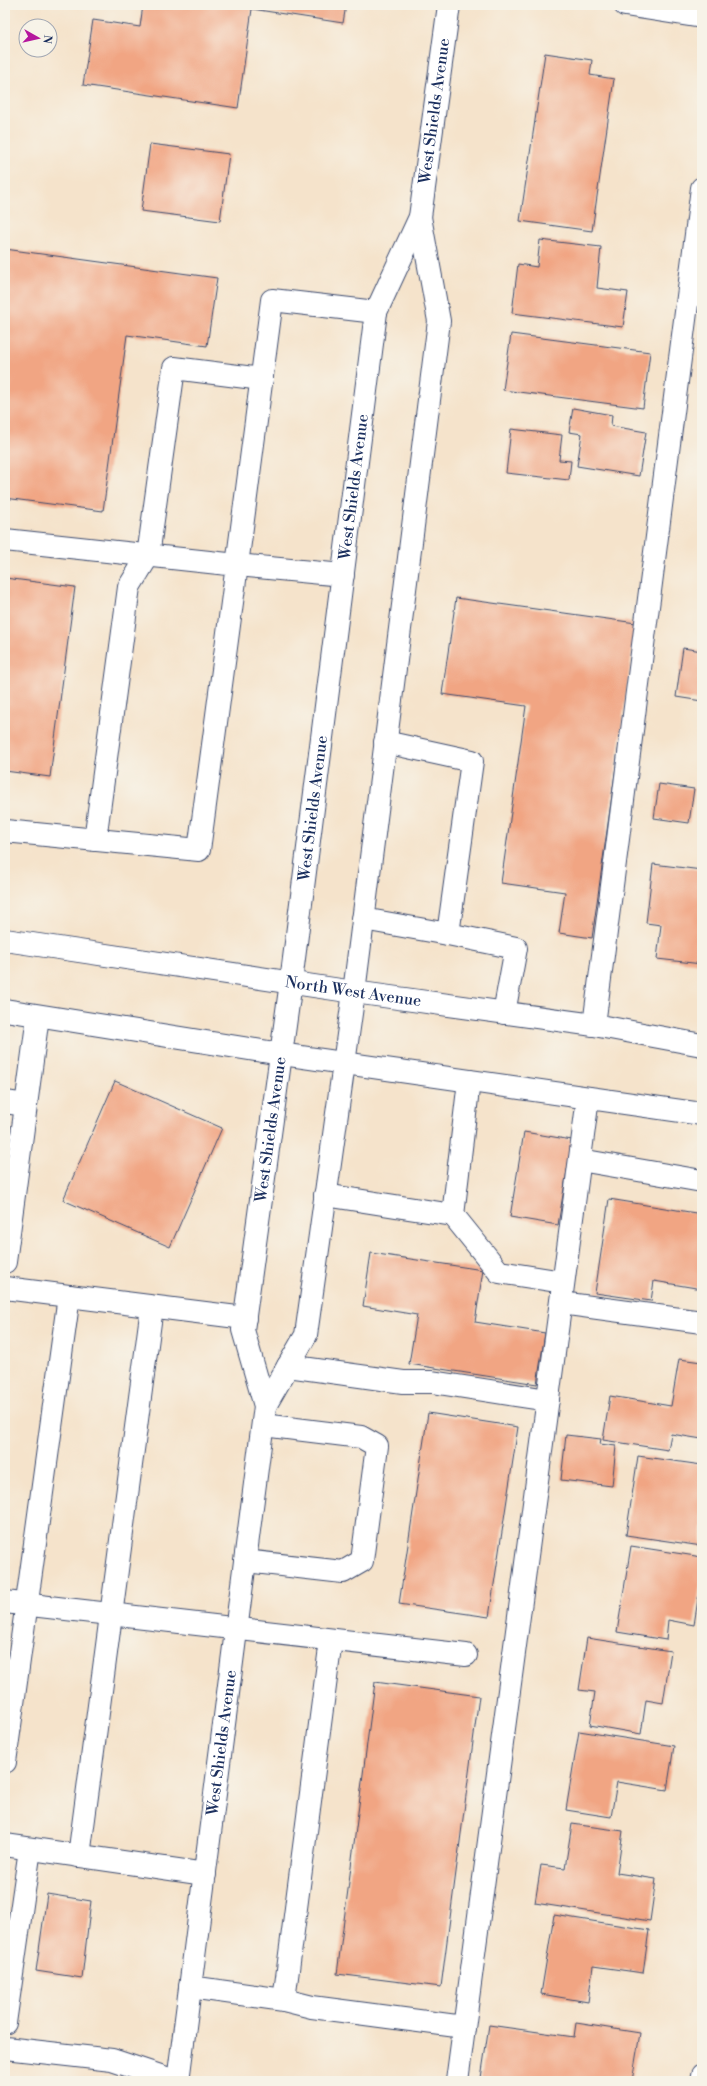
<svg xmlns="http://www.w3.org/2000/svg" width="707" height="2086" font-family="'Libre Bodoni',serif">
<style>
.building{fill:#f1a583}
.lines{fill:none;stroke-linecap:round;stroke-linejoin:round}
.minor-casing{stroke:#3c4a6e;stroke-width:24}
.major-casing{stroke:#3c4a6e;stroke-width:24}
.minor{stroke:#fff;stroke-width:22}
.major{stroke:#fff;stroke-width:22}
.labels{text-anchor:middle;dominant-baseline:central;stroke-width:3;stroke-linejoin:round;paint-order:stroke}
.street-label{font-size:16px;fill:#1b2f5e;stroke:#f7f3e8}
</style>
<rect width="100%" height="100%" fill="#f7f3e8"/>
<filter id="ink" filterUnits="userSpaceOnUse"><feTurbulence type="fractalNoise" baseFrequency=".025" numOctaves="2"/><feDisplacementMap in="SourceGraphic" scale="8" xChannelSelector="R" yChannelSelector="G"/><feConvolveMatrix kernelMatrix="1 2 1 2 8 2 1 2 1" color-interpolation-filters="sRGB"/></filter>
<filter id="wash" filterUnits="userSpaceOnUse"><feTurbulence type="fractalNoise" baseFrequency=".012" numOctaves="4" result="noise"/><feDisplacementMap in="SourceGraphic" scale="16" xChannelSelector="R" yChannelSelector="G"/><feGaussianBlur stdDeviation="0.9" result="paint"/><feColorMatrix in="noise" values="0 0 0 0 0 0 0 0 0 0 0 0 0 0 0 0 0 1.4 0 .05"/><feComposite in="paint" operator="in"/></filter>
<g filter="url(#wash)">
<rect width="100%" height="100%" fill="#f5e3cb"/>
<g id="blocks">
<g class="building">
<path d="M143,5H346L343,23L252,9L238,108L83,85L93,20L140,27Z"/>
<path d="M545,53L592,60L590,75L614,79L592,231L520,221Z"/>
<path d="M150,144L229,154L220,221L141,211Z"/>
<path d="M540,240L601,247L597,288L628,292L623,327L512,313L518,264L537,267Z"/>
<path d="M5,249L217,278L207,346L127,335L103,511L5,498Z"/>
<path d="M511,334L650,352L643,408L503,390Z"/>
<path d="M573,408L612,415L611,426L646,432L639,476L577,466L582,434L569,432Z"/>
<path d="M511,429L562,435L559,460L571,461L569,480L506,473Z"/>
<path d="M5,578L75,587L50,777L5,771Z"/>
<path d="M456,598L636,623L592,938L559,933L565,892L501,883L526,706L442,694Z"/>
<path d="M683,648L702,651V701L676,697Z"/>
<path d="M659,784L694,789L689,823L654,818Z"/>
<path d="M653,864L702,870V964L657,959L661,925L646,923Z"/>
<path d="M115,1081L222,1128L170,1247L63,1200Z"/>
<path d="M524,1132L572,1140L558,1225L510,1217Z"/>
<path d="M609,1199L702,1214V1289L654,1281L651,1301L595,1293Z"/>
<path d="M371,1253L483,1270L475,1322L545,1333L537,1384L409,1364L417,1315L363,1306Z"/>
<path d="M679,1359L702,1362V1439L671,1434L668,1450L603,1440L610,1396L671,1406Z"/>
<path d="M428,1413L518,1427L489,1617L399,1604Z"/>
<path d="M566,1435L601,1439L600,1444L616,1446L612,1486L561,1480Z"/>
<path d="M638,1456L702,1465V1546L626,1535Z"/>
<path d="M631,1546L702,1557V1573L694,1625L668,1620L666,1640L617,1632Z"/>
<path d="M587,1638L671,1651L663,1703L646,1700L641,1734L590,1725L595,1692L579,1690Z"/>
<path d="M375,1682L479,1696L441,1987L337,1974Z"/>
<path d="M579,1731L674,1746L667,1790L617,1782L611,1817L566,1810Z"/>
<path d="M572,1824L623,1831L617,1873L656,1879L650,1921L535,1903L541,1865L565,1868Z"/>
<path d="M47,1894L91,1901L82,1978L36,1971Z"/>
<path d="M554,1915L649,1930L643,1973L593,1966L588,2002L541,1994Z"/>
<path d="M576,2023L640,2033L632,2081H503L481,2078L489,2025L574,2037Z"/>
</g>
</g>
</g>
<g filter="url(#ink)">
<use href="#blocks" fill-opacity="0" stroke="#3c4a6e" stroke-width="1"/>
<g class="lines">
<defs>
<g id="minor">
<path d="M625,5L702,17"/>
<path d="M5,540L237,565L199,850L5,831"/>
<path d="M343,575L237,565L272,300L376,312"/>
<path d="M95,840L129,587L148,556L174,368L262,379"/>
<path d="M363,919L448,934L472,761L385,742"/>
<path d="M448,934L516,948L504,1013"/>
<path d="M594,1025L702,188"/>
<path d="M5,1102L26,1105"/>
<path d="M580,1160L702,1181"/>
<path d="M325,1195L453,1215L469,1081"/>
<path d="M453,1215L499,1272L563,1282"/>
<path d="M5,1262L38,1016"/>
<path d="M5,1288L245,1318"/>
<path d="M561,1303L702,1322"/>
<path d="M288,1366L403,1382H432L548,1400"/>
<path d="M245,1561L343,1572L362,1561L377,1446L361,1437L263,1425"/>
<path d="M5,1602L466,1655"/>
<path d="M5,1762L69,1296"/>
<path d="M5,1845L205,1874"/>
<path d="M79,1856L152,1307"/>
<path d="M190,1987L284,2000L312,2007L464,2027"/>
<path d="M284,2000L331,1640"/>
<path d="M5,2023L30,1849"/>
<path d="M5,2048L112,2060L175,2081"/>
<path d="M457,2081L588,1098"/>
<path d="M701,2081L702,2075"/>
</g>
<g id="major">
<path id="s1" d="M5,940L354,992L594,1025L702,1045"/>
<path d="M5,1010L281,1054L702,1114"/>
<path d="M265,1406L306,1335L354,992L439,321L420,217"/>
<path id="s2" d="M178,2081L265,1406L243,1330L291,982L376,312L420,217L449,5"/>
</g>
</defs>
<use href="#minor" class="minor-casing"/>
<use href="#major" class="major-casing"/>
<use href="#minor" class="minor"/>
<use href="#major" class="major"/>
</g>
</g>
<g class="labels">
<g class="street-label">
<text stroke="none"><textPath href="#s2" startOffset="1998">West Shields Avenue</textPath></text>
<text stroke="none"><textPath href="#s2" startOffset="1610">West Shields Avenue</textPath></text>
<text stroke="none"><textPath href="#s2" startOffset="1286">West Shields Avenue</textPath></text>
<text stroke="none"><textPath href="#s1" startOffset="352">North West Avenue</textPath></text>
<text stroke="none"><textPath href="#s2" startOffset="962">West Shields Avenue</textPath></text>
<text stroke="none"><textPath href="#s2" startOffset="341">West Shields Avenue</textPath></text>
</g>
</g>
<rect width="707" height="2086" fill="none" stroke="#f7f3e8" stroke-width="20"/>
<g transform="translate(38 38) rotate(98)"><circle r="19" fill="#f7f3e8" stroke="#9fa5b1"/>
<path d="M0-3L7 15L0 10L-7 15Z" fill="#b5179e"/>
<text y="-6" font-size="11" font-weight="bold" text-anchor="middle" fill="#1b2f5e">N</text>
</g>
</svg>
